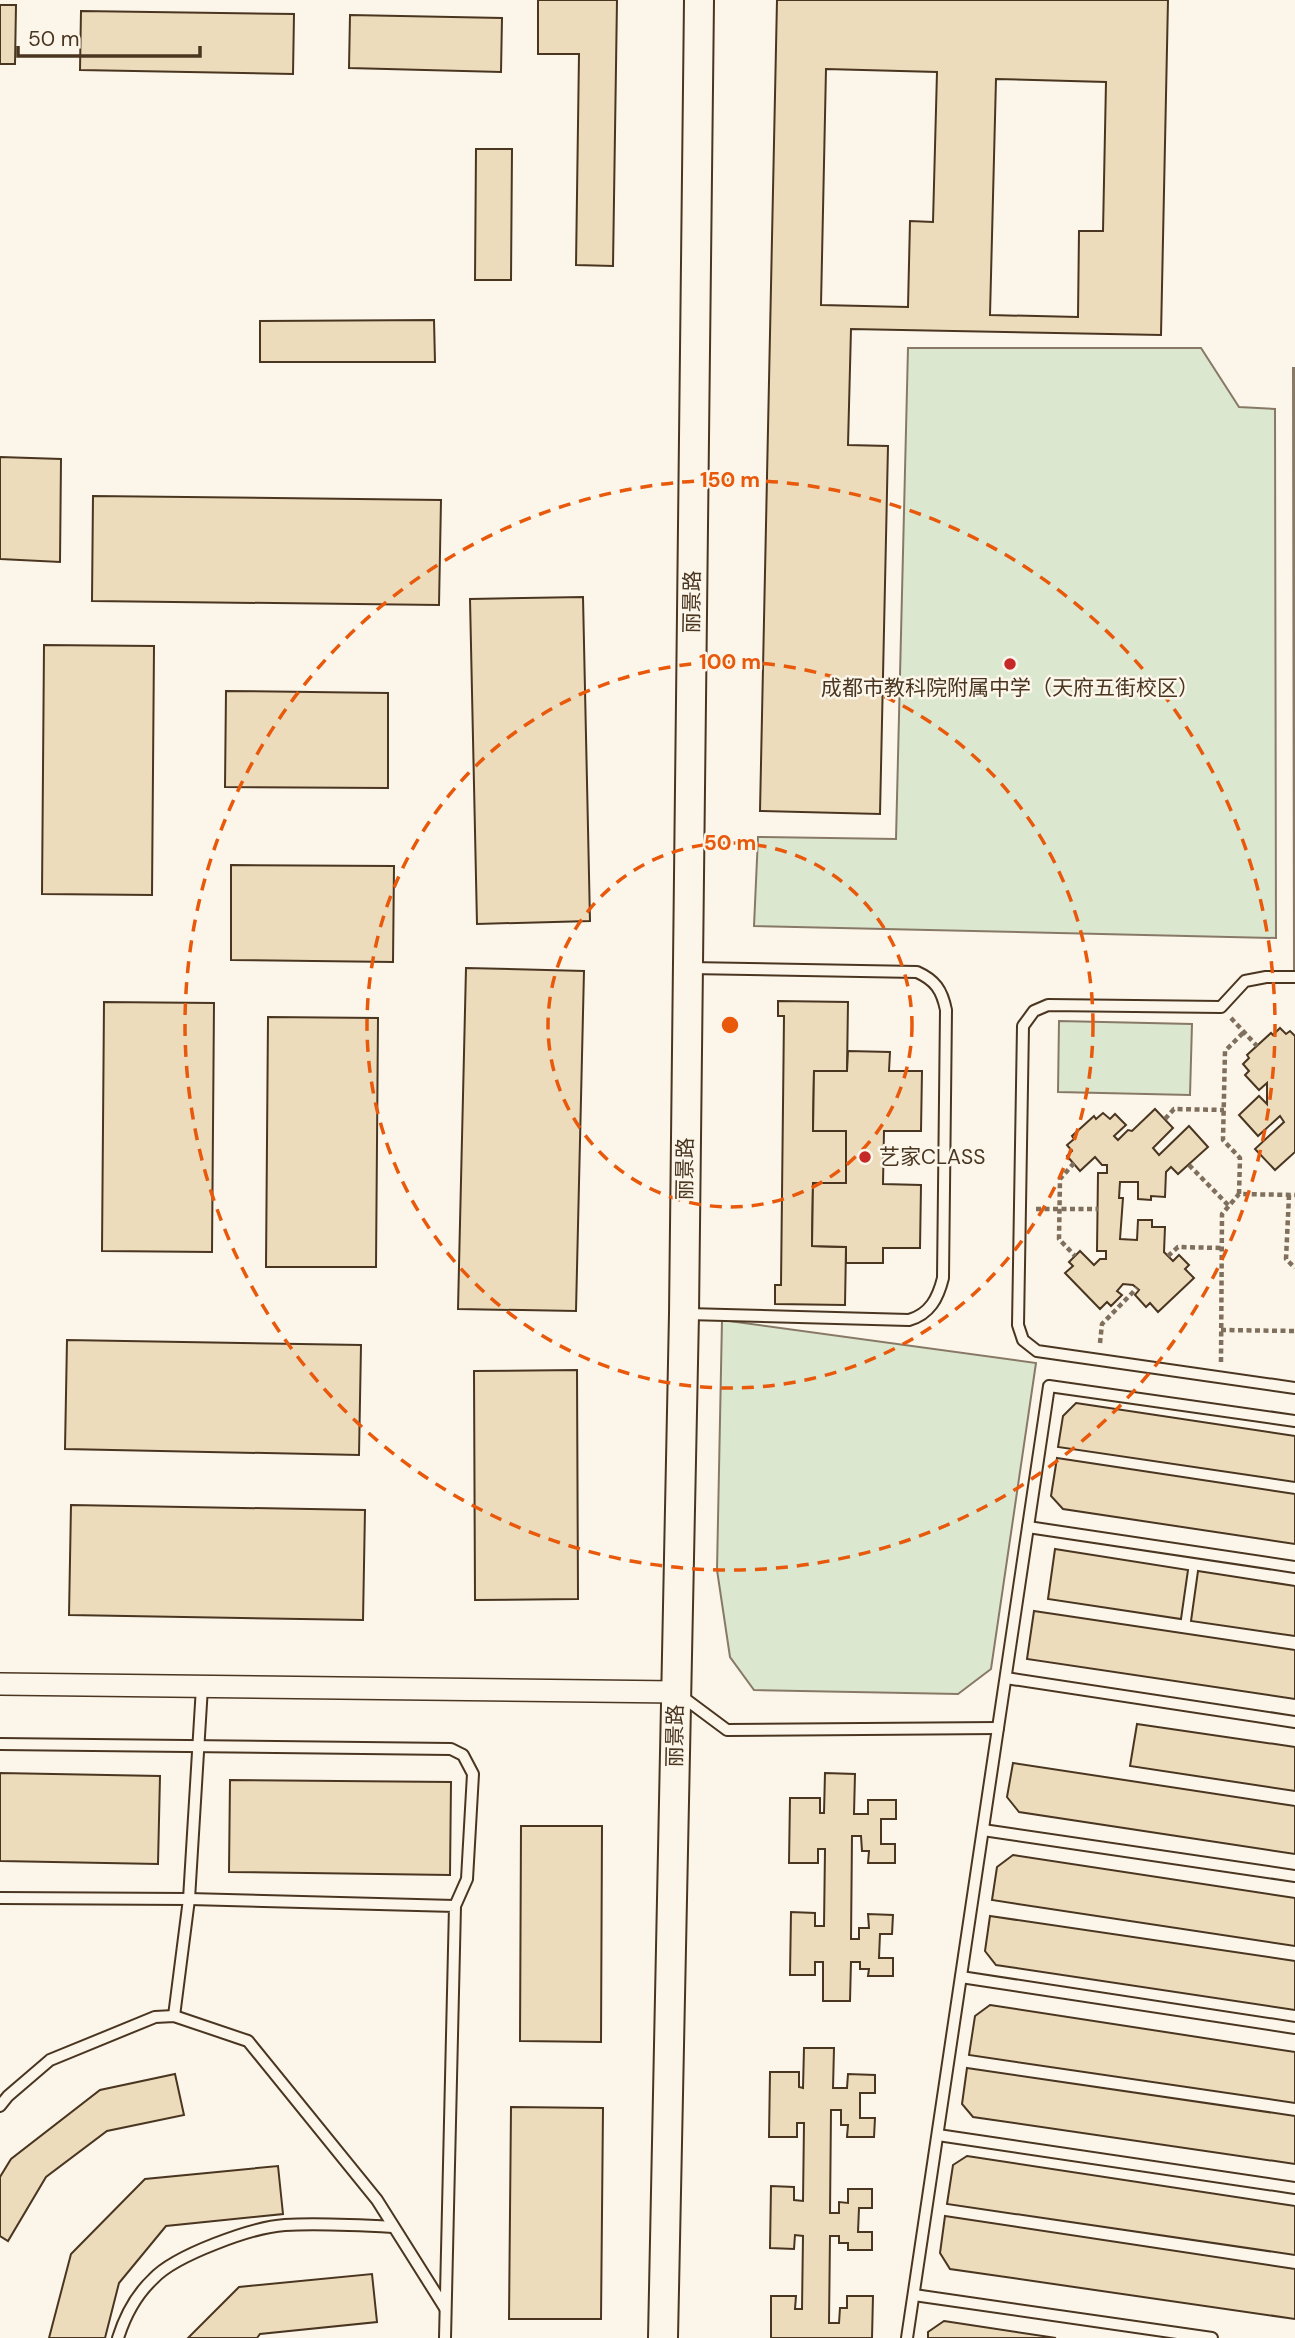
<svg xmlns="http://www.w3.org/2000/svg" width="1295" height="2338" font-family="'DM Sans','Noto Sans SC',sans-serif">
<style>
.green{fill:#dce7d0;stroke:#887966;stroke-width:2}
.building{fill:#ecdcbc;stroke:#4a3520;stroke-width:2;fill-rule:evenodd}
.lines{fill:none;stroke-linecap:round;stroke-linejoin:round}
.service-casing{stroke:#4a3520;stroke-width:14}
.minor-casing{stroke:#4a3520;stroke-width:24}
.tertiary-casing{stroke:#4a3520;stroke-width:32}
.path{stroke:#7f6f5c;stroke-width:4.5;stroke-dasharray:5 3.5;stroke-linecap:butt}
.service{stroke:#fbf6e9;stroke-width:10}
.minor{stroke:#fbf6e9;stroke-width:21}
.tertiary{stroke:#fbf6e9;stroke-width:28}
.ring{fill:none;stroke:#e8590c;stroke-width:3.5;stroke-dasharray:12 9}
.poi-dot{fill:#c62828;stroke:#fbf6e9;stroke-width:2.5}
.labels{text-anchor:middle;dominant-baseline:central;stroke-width:5;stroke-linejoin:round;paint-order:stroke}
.street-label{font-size:21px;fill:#4a3520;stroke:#fbf6e9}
.poi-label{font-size:21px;fill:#4a3520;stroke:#fbf6e9}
.centre{fill:#e8590c;stroke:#fbf6e9;stroke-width:3.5}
.ring-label{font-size:21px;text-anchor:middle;font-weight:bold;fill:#e8590c;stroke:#fbf6e9;stroke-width:5;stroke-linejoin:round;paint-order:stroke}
</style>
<rect width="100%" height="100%" fill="#fbf6e9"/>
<g class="green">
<path d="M908,348H1201L1239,407L1275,409L1276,938L754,926L758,837L896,839Z"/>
<path d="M1293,368H1295V970H1294Z"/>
<path d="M1059,1021L1192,1024L1190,1095L1058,1092Z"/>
<path d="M722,1320L1036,1363L991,1669L958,1694L754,1690L730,1657L717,1570Z"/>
</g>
<g class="building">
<path d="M538,0H617L613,266L576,265L579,54H538Z"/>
<path d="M777,0H1168L1161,335L851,329L848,445L888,446L880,814L760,811ZM826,69L937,72L933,222L910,221L908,307L821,305ZM996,79L1106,82L1103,231H1079L1078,317L990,315Z"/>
<path d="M0,5H16L15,64H0Z"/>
<path d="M81,11L294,14L293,74L80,70Z"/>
<path d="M350,15L502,18L501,72L349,68Z"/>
<path d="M476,149H512L511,280H475Z"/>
<path d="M434,320L435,362H260V321Z"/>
<path d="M0,457L61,459L60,562L0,559Z"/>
<path d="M93,496L441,500L439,605L92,601Z"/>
<path d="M583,597L590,921L477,924L470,599Z"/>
<path d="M44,645L154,646L152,895L42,894Z"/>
<path d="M226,691L388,693V788L225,787Z"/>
<path d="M231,865L394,866L393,962L231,960Z"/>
<path d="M466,968L584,971L576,1311L458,1309Z"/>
<path d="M778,1001L848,1002L847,1071H814L813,1131H846V1183H813L812,1246L846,1247L845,1305L775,1304V1285H781L784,1016H778Z"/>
<path d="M104,1002L214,1003L212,1252L102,1251Z"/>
<path d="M268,1017L378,1018L376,1267H266Z"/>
<path d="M1280,1028L1286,1034L1290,1031L1295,1036V1152L1275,1170L1255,1149L1284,1122L1280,1116L1258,1136L1239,1115L1259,1096L1267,1104V1083L1259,1090L1245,1075L1249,1071L1243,1064L1249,1058L1247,1055L1271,1033L1273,1035Z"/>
<path d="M848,1051L890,1052L889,1071H922L921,1131H884L883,1184L921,1185L920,1248H883V1263H846V1247L812,1246L813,1183H846V1131H813L814,1071H847Z"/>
<path d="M1155,1109L1173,1128L1153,1148L1159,1155L1189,1126L1208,1147L1178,1174L1171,1167L1166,1172L1165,1197L1151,1196V1200L1138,1199V1182H1120L1119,1198H1123L1120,1239L1137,1240L1138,1220H1152V1227H1165L1164,1252L1173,1261L1179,1255L1189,1265L1185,1269L1194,1278L1158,1312L1150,1303L1146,1307L1135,1295L1139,1290L1133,1285L1123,1284L1117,1291L1122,1295L1111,1306L1107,1302L1100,1309L1065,1273L1073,1266L1069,1262L1080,1251L1094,1265L1100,1259H1106V1251H1097L1098,1173H1107V1165H1102L1095,1157L1080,1171L1067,1156L1072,1151L1067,1145L1074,1139L1072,1136L1094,1116L1096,1119L1103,1113L1110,1119L1115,1114L1126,1125L1114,1136L1118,1140L1128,1130L1132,1131Z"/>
<path d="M67,1340L361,1345L359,1455L65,1449Z"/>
<path d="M577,1370L578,1599L475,1600L474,1371Z"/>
<path d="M1076,1403L1295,1436V1482L1058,1447L1063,1416Z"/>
<path d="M1057,1458L1295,1494V1544L1063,1509L1051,1496Z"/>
<path d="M71,1505L365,1510L363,1620L69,1615Z"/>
<path d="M1055,1549L1188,1570L1181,1619L1048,1599Z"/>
<path d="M1198,1571L1295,1586V1636L1191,1621Z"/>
<path d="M1034,1611L1295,1650V1699L1027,1659Z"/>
<path d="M1137,1724L1295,1747V1791L1130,1766Z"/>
<path d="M1013,1763L1295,1806V1854L1019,1812L1007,1797Z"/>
<path d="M0,1773L160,1776L158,1864L0,1861Z"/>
<path d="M825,1773L855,1774L854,1814H868V1800H896V1819H881V1844H895V1863H868L869,1851H862L861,1836H852L851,1939H859V1928H869L868,1914L893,1915L892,1934H880L879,1958H893V1976H868L869,1969H860V1962H851L850,2001H823V1962H815V1975H790L791,1912L815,1913V1926H824L825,1849H818V1863H789L790,1798H820V1813H824Z"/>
<path d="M230,1780L451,1782L450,1875L229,1872Z"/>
<path d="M521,1826H602L601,2042L520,2041Z"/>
<path d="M1013,1855L1295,1898V1946L992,1900L997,1867Z"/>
<path d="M990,1916L1295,1961V2010L996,1965L985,1951Z"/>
<path d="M990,2005L1295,2052V2103L969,2055L975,2016Z"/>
<path d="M804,2048H834L833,2088H847L848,2074L875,2075V2093H860V2118H875L874,2137H847L848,2125H841V2110H831L830,2213H839V2202L848,2203V2189H872V2208H859L858,2232H872V2250H848V2243H839V2236H830L829,2323H839L840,2308H847V2296H873L872,2338H771V2296H796L795,2309H802L803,2236L795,2235L794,2249L770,2248L771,2186L794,2187V2200L803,2201L804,2123H797V2137H769L770,2072H799V2087L803,2088Z"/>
<path d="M967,2068L1295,2116V2164L973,2117L962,2104Z"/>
<path d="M175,2074L184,2115L107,2131L46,2177L8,2241L0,2236V2177L11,2159L100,2090Z"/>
<path d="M511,2107L603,2108L601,2319H509Z"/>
<path d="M967,2156L1295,2206V2255L947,2204L953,2165Z"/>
<path d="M278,2166L283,2214L166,2226L119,2283L105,2338H49L71,2254L145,2179Z"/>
<path d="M945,2216L1295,2269V2319L950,2269L940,2253Z"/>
<path d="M372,2274L377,2322L260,2334L257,2338H188L239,2287Z"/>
<path d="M944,2321L1056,2338H928V2332Z"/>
</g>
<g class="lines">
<defs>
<g id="service">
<path d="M1295,977H1266L1245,981L1221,1007L1048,1005L1034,1011L1023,1026L1018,1325L1023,1340L1037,1351L1295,1388"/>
<path d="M687,1314L909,1320C930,1314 938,1298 943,1278L946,1010C942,990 935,980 917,972L689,968"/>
<path d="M1028,1527L1295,1567"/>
<path d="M1006,1678L1295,1722"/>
<path d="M680,1695L727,1730L998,1728"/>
<path d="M0,1744L451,1749L463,1755L473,1774L467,1879L455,1906"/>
<path d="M983,1830L1295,1876"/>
<path d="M0,1898L189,1899L455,1906L445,2338"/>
<path d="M961,1977L1295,2028"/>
<path d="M174,2016L189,1899L202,1687"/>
<path d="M0,2106L8,2096L50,2060L155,2017L174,2016L248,2041L377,2200L445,2308"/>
<path d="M938,2135L1295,2188"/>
<path d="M914,2295L1212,2338"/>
<path d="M118,2338C125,2316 136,2295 153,2279C175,2255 253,2227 285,2225C321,2223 357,2225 393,2227"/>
<path d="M907,2338L1049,1386L1295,1421"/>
</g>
<path id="minor" d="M0,1684L676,1692"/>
<path id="tertiary" d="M663,2338L684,1314L699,0"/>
</defs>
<use href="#service" class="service-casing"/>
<use href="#minor" class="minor-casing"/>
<use href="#tertiary" class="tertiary-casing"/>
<g class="path">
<path d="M1231,1018L1257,1046"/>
<path d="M1165,1119L1174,1109L1224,1110"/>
<path d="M1074,1163L1060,1179L1059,1239L1075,1256"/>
<path d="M1189,1165L1229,1206"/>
<path d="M1239,1194L1240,1158L1223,1140L1225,1051L1244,1032"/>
<path d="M1289,1195L1286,1259L1295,1268"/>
<path d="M1036,1209H1098"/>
<path d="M1168,1256L1178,1247L1221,1248"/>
<path d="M1221,1330L1295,1331"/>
<path d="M1100,1343L1102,1324L1137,1288"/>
<path d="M1221,1362L1222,1214L1239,1194L1295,1195"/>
</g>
<use href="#service" class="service"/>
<use href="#minor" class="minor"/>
<use href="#tertiary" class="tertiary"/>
</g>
<g class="ring">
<circle cx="730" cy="1025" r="182"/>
<circle cx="730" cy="1025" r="363"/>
<circle cx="730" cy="1025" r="545"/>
</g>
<g class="poi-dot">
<circle cx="1010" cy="664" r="7"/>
<circle cx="865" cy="1157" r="7"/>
</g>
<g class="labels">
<g class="street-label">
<text transform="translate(692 602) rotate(-89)">丽景路</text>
<text transform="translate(685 1169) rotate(-89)">丽景路</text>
<text transform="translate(675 1736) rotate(-89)">丽景路</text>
</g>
<g class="poi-label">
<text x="1010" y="688">成都市教科院附属中学（天府五街校区）</text>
<text x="879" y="1157" text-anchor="start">艺家CLASS</text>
</g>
</g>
<circle cx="730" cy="1025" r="10" class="centre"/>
<g class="ring-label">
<text x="730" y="487">150 m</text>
<text x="730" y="669">100 m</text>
<text x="730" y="850">50 m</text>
</g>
<path d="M18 46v10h182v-10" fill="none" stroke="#4a3520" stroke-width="3.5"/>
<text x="28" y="46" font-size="21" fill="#4a3520" stroke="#fbf6e9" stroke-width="5" paint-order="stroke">50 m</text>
</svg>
